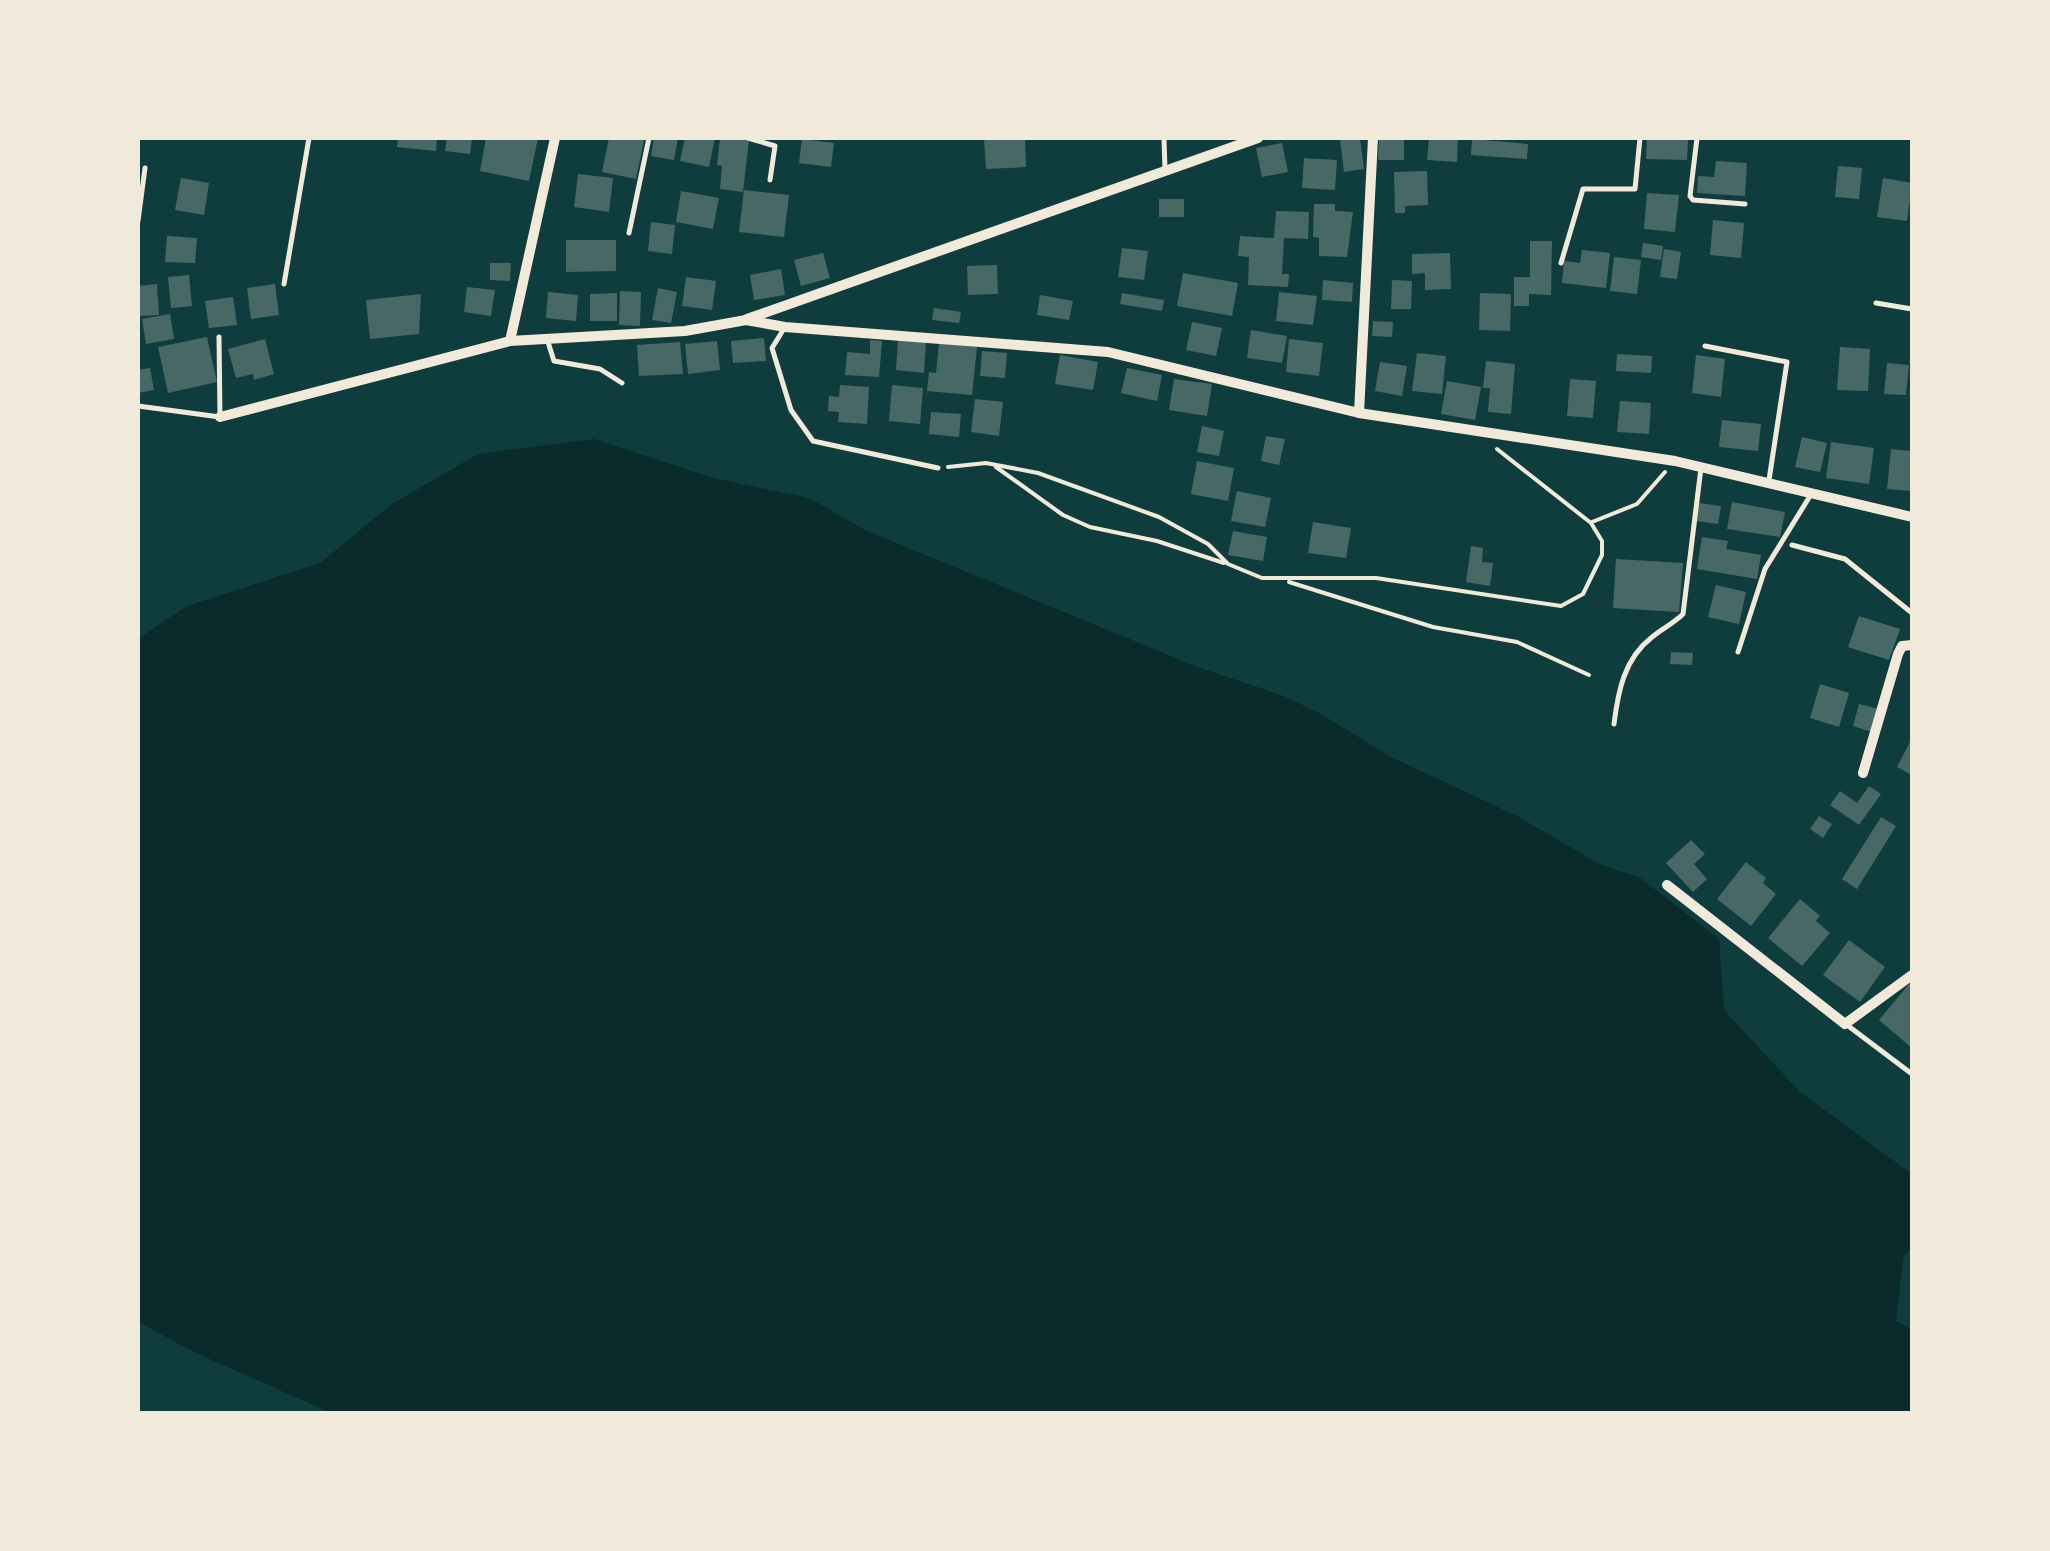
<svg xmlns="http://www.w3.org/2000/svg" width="2050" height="1551" font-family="'Exo 2',sans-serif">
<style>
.water{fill:#0a2a2b}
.building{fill:#486865}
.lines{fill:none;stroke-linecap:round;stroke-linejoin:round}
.path{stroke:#f1e9da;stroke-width:4}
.service{stroke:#f1e9da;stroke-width:5}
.minor{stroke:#f1e9da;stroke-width:10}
</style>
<rect width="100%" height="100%" fill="#0f3d3e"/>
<path class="water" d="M594,439L713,478L809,498L865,530L1195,666L1284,696L1321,714L1391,757L1517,816L1601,865L1639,877L1719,939L1724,1010L1800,1092L1912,1174V1246L1903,1258L1896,1321L1912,1329V1413L333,1414L196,1353L138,1322L139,638L187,606L320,563L392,504L478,454Z"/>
<g class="building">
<path d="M398,138H437L436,151L397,147Z"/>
<path d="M447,138H472L470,154L445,151Z"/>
<path d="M486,138H538L529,181L480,171Z"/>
<path d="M609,138L644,140L636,179L602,172Z"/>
<path d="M654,138H678L674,160L651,156Z"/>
<path d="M685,138H715L709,167L680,161Z"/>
<path d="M720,138L749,140L743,192L720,189L722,166L717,165Z"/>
<path d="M984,138H1025L1026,167L986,169Z"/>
<path d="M1360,138L1364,169L1344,172L1340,140Z"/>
<path d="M1379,138H1404V160H1378Z"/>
<path d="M1429,138H1458L1457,162L1427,160Z"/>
<path d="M1647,138H1688L1687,160L1646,159Z"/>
<path d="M802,139L834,143L831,167L799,163Z"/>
<path d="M1472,139L1528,144L1527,159L1471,155Z"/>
<path d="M1282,143L1288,172L1262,177L1256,148Z"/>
<path d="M1304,158L1337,160L1335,190L1302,188Z"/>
<path d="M1716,161L1747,163L1745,196L1697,193L1698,176L1714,177Z"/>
<path d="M1838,166L1862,168L1859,199L1835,197Z"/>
<path d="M1427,171L1428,205L1405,206V213H1395L1394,172Z"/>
<path d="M578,174L613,178L609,212L574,207Z"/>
<path d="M181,178L209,183L204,215L175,210Z"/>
<path d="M1883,178L1912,183L1907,221L1877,217Z"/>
<path d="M744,190L789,195L784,237L739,232Z"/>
<path d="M681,191L719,198L713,229L676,222Z"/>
<path d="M1647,193L1679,195L1675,232L1644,229Z"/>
<rect x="1159" y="199" width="25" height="18"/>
<path d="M1314,204H1335V211L1353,212L1347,257L1319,256V238L1313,237Z"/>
<path d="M1276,211L1309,212L1308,239L1284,238L1282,274H1289L1288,287L1248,285L1249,257L1238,256L1240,236L1274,238Z"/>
<path d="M1713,220L1744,223L1741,258L1710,255Z"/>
<path d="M651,222L675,225L672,254L648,251Z"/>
<path d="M167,236L197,238L195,263L165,262Z"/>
<path d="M566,240H616V271L566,272Z"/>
<path d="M1530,241H1552L1551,295L1529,294V306H1514V277H1530Z"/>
<path d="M1643,243L1663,246L1661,260L1641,257Z"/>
<path d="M1122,248L1148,251L1144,280L1118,277Z"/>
<path d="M1664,249L1681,252L1677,279L1660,277Z"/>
<path d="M1582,250L1610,253L1606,288L1562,283L1564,261L1580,263Z"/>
<path d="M823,253L830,278L801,286L794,260Z"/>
<path d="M1450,253L1451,289L1425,290V273L1412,274V254Z"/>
<path d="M1614,257L1641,260L1637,294L1610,291Z"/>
<path d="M490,263H511L510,281L490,280Z"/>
<path d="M997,265L998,294L968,295L967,266Z"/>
<path d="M781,269L785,295L754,300L750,275Z"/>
<path d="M1183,273L1238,283L1232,316L1177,306Z"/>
<path d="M189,275L192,306L171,308L168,277Z"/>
<path d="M686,277L716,281L712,310L682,306Z"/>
<path d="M1323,280L1353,283L1352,302L1322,300Z"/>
<path d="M1392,280L1412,281L1411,309H1391Z"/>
<path d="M157,284L159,315L138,316V286Z"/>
<path d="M275,284L279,315L251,319L247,288Z"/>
<path d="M467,287L495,290L491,316L464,312Z"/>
<path d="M658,288L677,292L671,323L652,320Z"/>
<path d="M620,291L641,292L640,326L619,325Z"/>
<path d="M548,292L578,295L576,321L546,318Z"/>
<path d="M1279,292L1317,296L1313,325L1276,321Z"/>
<path d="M617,293V321H590V294Z"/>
<path d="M1122,293L1164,300L1162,311L1120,304Z"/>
<path d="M1480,293L1511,294L1510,331L1479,330Z"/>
<path d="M421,294L419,334L370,339L366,300Z"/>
<path d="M1040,295L1073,301L1069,320L1037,315Z"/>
<path d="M233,297L237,325L209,328L205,301Z"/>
<path d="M934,308L961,312L959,323L932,320Z"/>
<path d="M170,314L174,339L146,344L142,319Z"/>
<path d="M1373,321L1393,322L1392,337L1372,336Z"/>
<path d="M1192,322L1222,328L1216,356L1186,350Z"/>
<path d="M1251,330L1287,336L1282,363L1247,358Z"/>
<path d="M207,337L217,382L168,393L158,347Z"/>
<path d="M764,338L766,361L733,363L731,341Z"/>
<path d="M265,339L274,374L254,380L253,374L236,378L228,349Z"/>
<path d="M898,339L926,342L924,373L896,370Z"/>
<path d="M1289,339L1323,343L1319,376L1286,372Z"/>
<path d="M870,340L882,341L879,377L845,375L847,352L870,354Z"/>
<path d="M717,341L720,370L688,374L685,344Z"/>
<path d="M680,342L683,374L639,376L637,345Z"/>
<path d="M939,343L977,347L972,395L927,391L929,372L936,373Z"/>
<path d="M1840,347L1870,349L1868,391L1837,390Z"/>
<path d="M982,351L1007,353L1005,378L980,376Z"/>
<path d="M1417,353L1446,356L1442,394L1412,391Z"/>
<path d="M1617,354L1652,356L1651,373L1616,371Z"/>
<path d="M1060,355L1098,362L1093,390L1055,384Z"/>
<path d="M1696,355L1725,359L1721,397L1692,393Z"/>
<path d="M1486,361L1515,364L1511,414L1488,412L1490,388H1483Z"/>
<path d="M1380,362L1407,366L1402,396L1375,391Z"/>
<path d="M1887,363L1909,365L1906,395L1884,394Z"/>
<path d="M150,368L154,390L138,393V370Z"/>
<path d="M1127,368L1162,375L1157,401L1121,393Z"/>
<path d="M1174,379L1212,384L1207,416L1169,410Z"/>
<path d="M1570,379L1596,381L1593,418L1567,416Z"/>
<path d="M1447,381L1481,387L1475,420L1441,414Z"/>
<path d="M840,385L869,387L867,424L838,422L839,412L828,411L829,396L839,397Z"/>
<path d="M892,385L923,388L920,424L889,421Z"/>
<path d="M975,399L1003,402L999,436L971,432Z"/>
<path d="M1620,401L1651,403L1649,434L1617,432Z"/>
<path d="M931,412L961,414L959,437L929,434Z"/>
<path d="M1722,420L1761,424L1758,451L1719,447Z"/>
<path d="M1202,426L1224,431L1219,456L1197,452Z"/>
<path d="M1266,436L1285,439L1279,465L1261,461Z"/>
<path d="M1802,437L1827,443L1820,472L1795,467Z"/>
<path d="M1831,442L1874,448L1869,484L1826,478Z"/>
<path d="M1891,449L1912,451V491L1887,489Z"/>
<path d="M1197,461L1234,468L1228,501L1191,494Z"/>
<path d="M1237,491L1271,498L1265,527L1231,521Z"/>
<path d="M1732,502L1785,512L1780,537L1727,529Z"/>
<path d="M1699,503L1721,506L1718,524L1696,521Z"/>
<path d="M1313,522L1351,528L1346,558L1308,553Z"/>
<path d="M1233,531L1267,537L1263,561L1228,555Z"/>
<path d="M1702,537L1728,541L1726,549L1761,555L1757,579L1697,569Z"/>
<path d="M1471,546L1483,548L1482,562L1493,563L1490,586L1466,582Z"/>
<path d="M1616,559L1683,563L1679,612L1613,608Z"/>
<path d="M1716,585L1746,592L1739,624L1708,617Z"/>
<path d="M1859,616L1900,629L1889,660L1848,647Z"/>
<path d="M1671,652L1693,653L1692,665L1670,664Z"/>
<path d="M1820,684L1849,693L1839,727L1810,718Z"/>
<path d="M1859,704L1879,709L1872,732L1853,726Z"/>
<path d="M1912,738V775L1897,767Z"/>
<path d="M1869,786L1881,794L1859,825L1830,805L1840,791L1857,803Z"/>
<path d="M1819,816L1832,824L1823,838L1810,829Z"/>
<path d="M1881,817L1896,826L1857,889L1842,879Z"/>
<path d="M1691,840L1705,854L1694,864L1707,879L1693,892L1666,863Z"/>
<path d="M1746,862L1766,878L1763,883L1776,894L1751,926L1717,899Z"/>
<path d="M1800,899L1820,916L1816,921L1830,933L1802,966L1768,938Z"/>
<path d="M1849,940L1885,967L1860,1002L1823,975Z"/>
<path d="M1909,984L1912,987V1048L1879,1020Z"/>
</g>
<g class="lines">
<g class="path">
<path d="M948,467L986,463L1038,473L1159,517L1208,544L1228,564L1262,578H1376L1561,606L1583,594L1602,555V541L1591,523L1497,449"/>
<path d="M996,467L1063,515L1090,527L1157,541L1224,563"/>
<path d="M1592,522L1637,504L1665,472"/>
<path d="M1289,582L1433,627L1517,642L1589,675"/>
</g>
<g class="service">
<path d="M748,138L775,146L770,180"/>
<path d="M1164,138L1165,170"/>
<path d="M1697,138L1690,196L1693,200L1745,204"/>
<path d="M138,221L145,168"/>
<path d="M629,233L649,138"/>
<path d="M1561,263L1583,189H1635L1640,138"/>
<path d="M284,284L309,138"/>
<path d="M1876,303L1912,309"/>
<path d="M785,327L772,348L791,410L813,441L938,468"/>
<path d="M548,342L554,361L600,369L622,383"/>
<path d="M1705,346L1787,362L1769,480"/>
<path d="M138,406L220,417L219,337"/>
<path d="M1792,545L1845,559L1912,613"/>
<path d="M1738,652L1765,569L1810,496"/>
<path d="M1614,724C1618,692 1624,659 1651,638C1661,629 1673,624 1683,614L1701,468"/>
<path d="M1847,1025L1912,1074"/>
</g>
<g class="minor">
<path d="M747,319L1258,138"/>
<path d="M510,341L555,138"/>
<path d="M1359,413L1373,138"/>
<path d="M220,417L510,341L685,331L746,320L785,327L1108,352L1359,413L1675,461L1912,517"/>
<path d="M1863,773L1898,654L1902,646L1912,645"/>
<path d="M1667,885L1845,1024L1912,975"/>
</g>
</g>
<rect width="2050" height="1551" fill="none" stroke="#f1e9da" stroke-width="280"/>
</svg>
